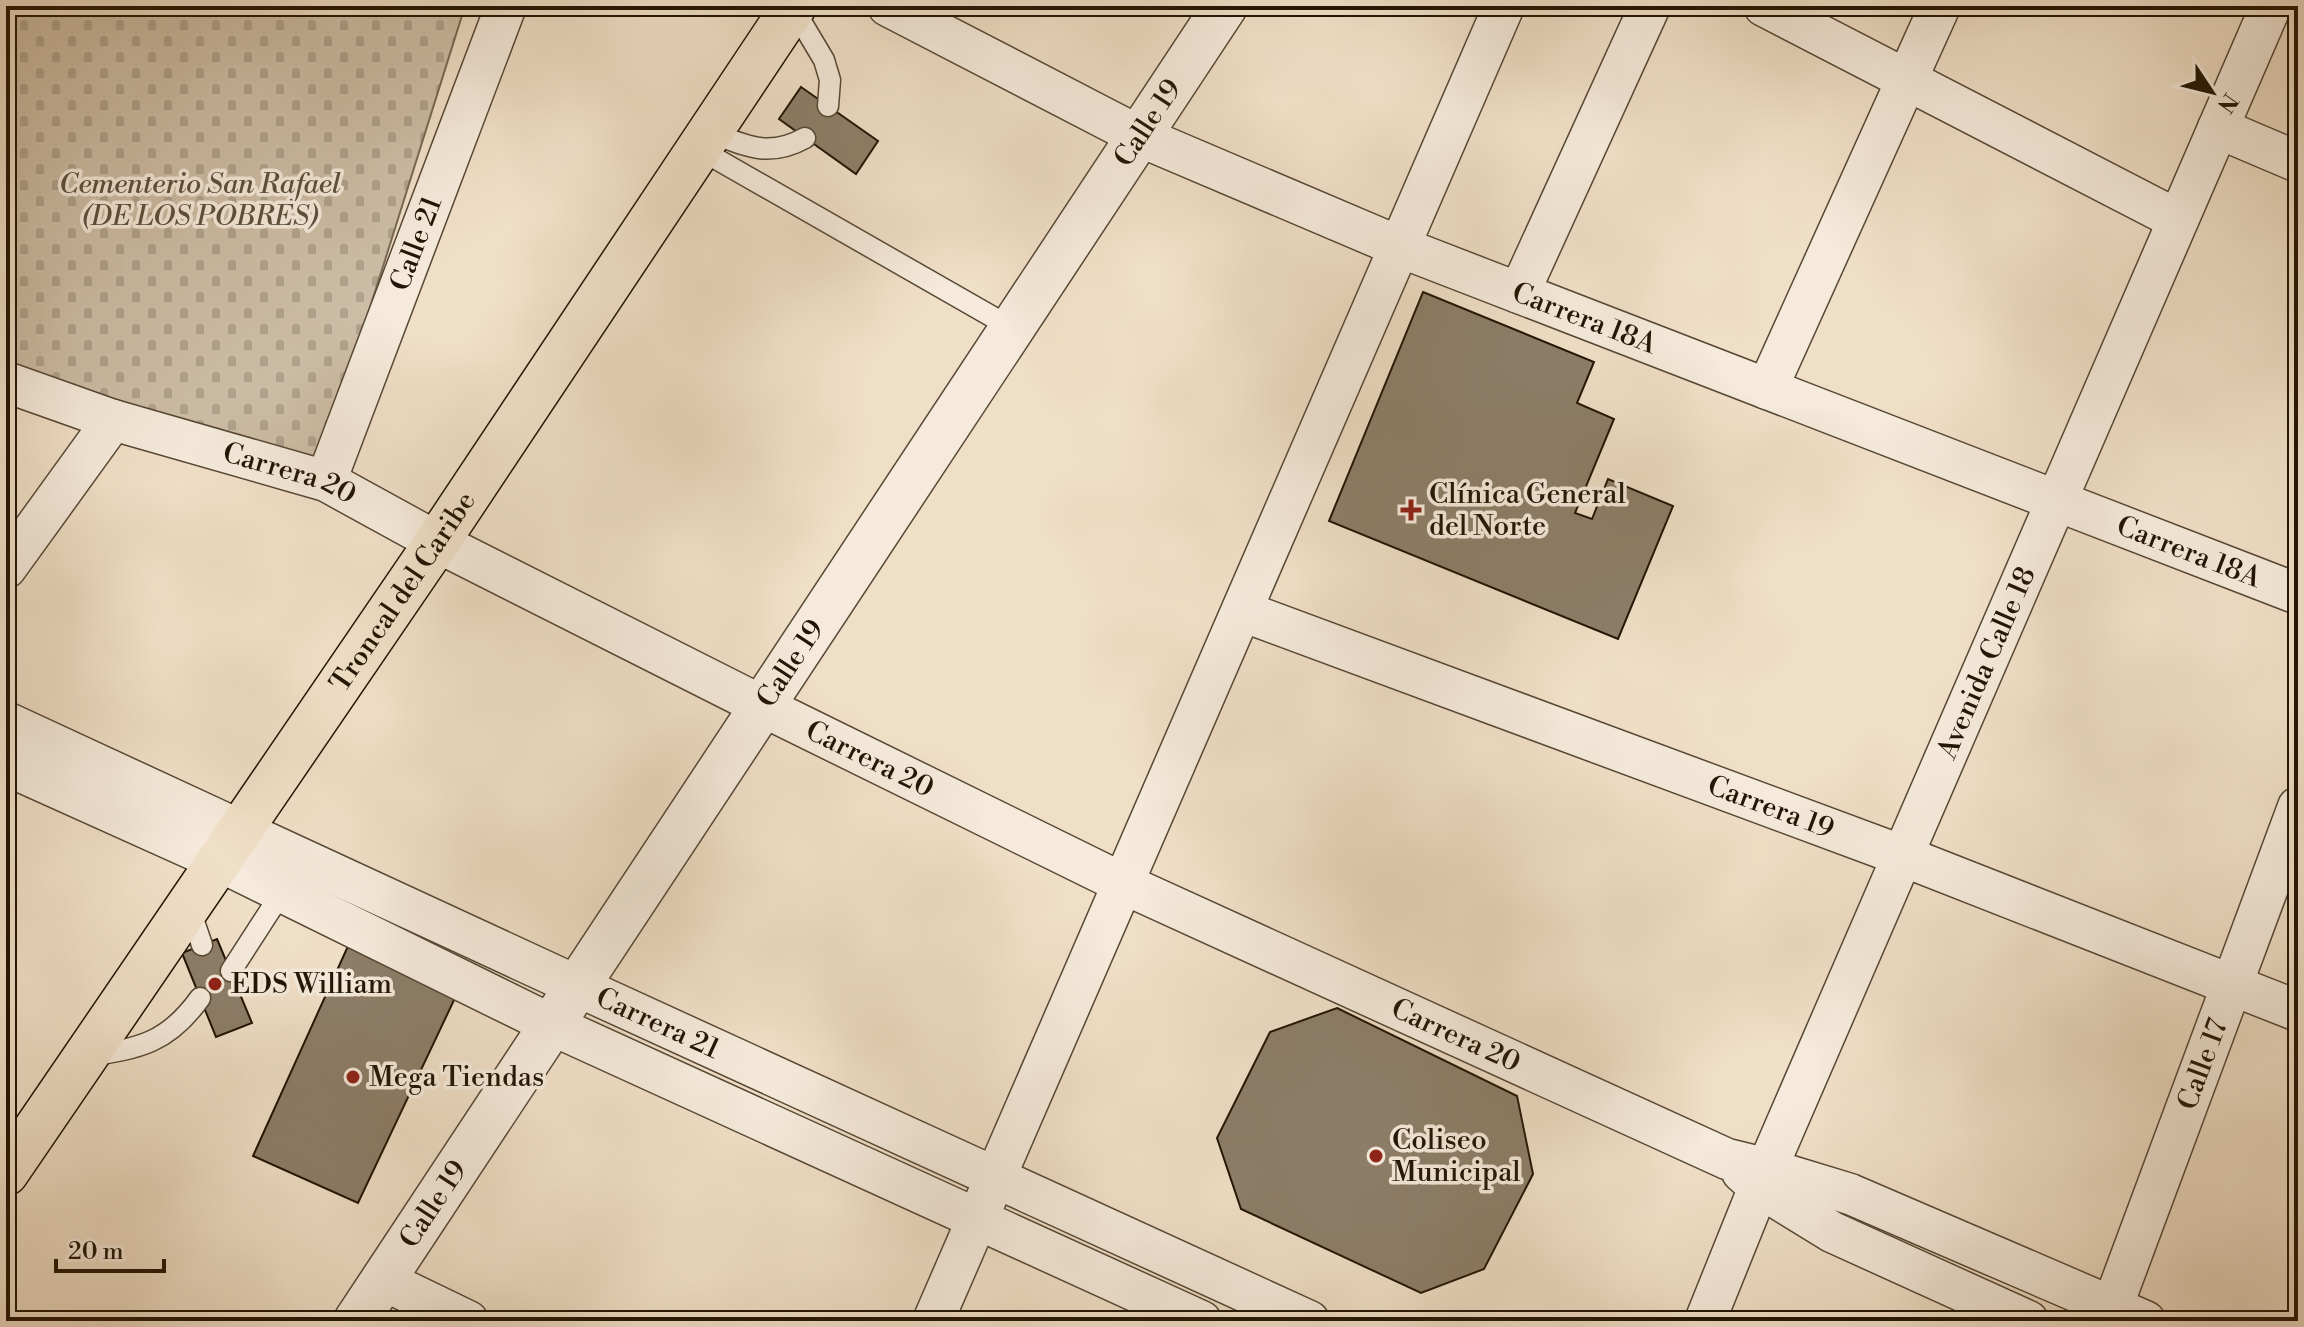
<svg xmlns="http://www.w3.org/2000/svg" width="2304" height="1327" font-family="'Libre Bodoni',serif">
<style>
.cemetery{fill:url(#cemetery-stones);stroke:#786955;stroke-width:2}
.building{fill:#8d7e69;stroke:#221504;stroke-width:2}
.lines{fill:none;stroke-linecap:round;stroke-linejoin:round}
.service-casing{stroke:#564835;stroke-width:23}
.minor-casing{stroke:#564835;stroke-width:43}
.tertiary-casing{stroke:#564835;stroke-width:47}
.primary-casing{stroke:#221504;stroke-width:47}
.service{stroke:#f5eadb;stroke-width:20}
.minor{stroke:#f5eadb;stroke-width:40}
.tertiary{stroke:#f5eadb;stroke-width:44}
.primary{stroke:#f0dfc7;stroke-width:44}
.poi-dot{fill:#8f2418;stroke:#f5eadb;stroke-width:3}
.labels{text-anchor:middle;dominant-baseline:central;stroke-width:7;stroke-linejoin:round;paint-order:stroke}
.street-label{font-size:28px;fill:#221504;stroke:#f5eadb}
.park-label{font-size:28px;font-style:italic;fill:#5e503d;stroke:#f5eadb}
.poi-label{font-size:28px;fill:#221504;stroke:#f5eadb;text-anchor:start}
</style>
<defs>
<pattern id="cemetery-stones" width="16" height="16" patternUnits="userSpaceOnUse" patternTransform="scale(2)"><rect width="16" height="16" fill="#cdbda6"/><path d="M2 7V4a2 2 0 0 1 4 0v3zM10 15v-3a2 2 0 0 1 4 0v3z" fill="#b0a28d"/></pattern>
</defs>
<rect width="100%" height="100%" fill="#f0dfc7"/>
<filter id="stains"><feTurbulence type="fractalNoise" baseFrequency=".0025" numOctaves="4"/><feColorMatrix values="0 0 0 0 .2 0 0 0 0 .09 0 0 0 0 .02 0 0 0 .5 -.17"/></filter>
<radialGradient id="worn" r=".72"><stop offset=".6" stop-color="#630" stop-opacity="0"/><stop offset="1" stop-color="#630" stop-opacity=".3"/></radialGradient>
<path class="cemetery" d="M6,6H465L318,473L6,366Z"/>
<g class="building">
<path d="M801,87L878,141L856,174L779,119Z"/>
<path d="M1423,292L1594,362L1577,403L1614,419L1575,513L1592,519L1608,479L1673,506L1618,639L1329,521Z"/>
<path d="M217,939L252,1023L216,1037L182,953Z"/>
<path d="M348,946L455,998L358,1203L253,1156Z"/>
<path d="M1337,1008L1517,1096L1533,1174L1484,1269L1421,1293L1241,1209L1217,1138L1270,1032Z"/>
</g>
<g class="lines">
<defs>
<g id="service">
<path d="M793,8L824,60L830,80L828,106"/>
<path d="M710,132C746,146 769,158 805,138"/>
<path d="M699,149L1012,328"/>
<path d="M189,907L202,945"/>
<path d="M231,971L282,892"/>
<path d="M89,1056C140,1048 168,1043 200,998"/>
</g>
<g id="minor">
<path id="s1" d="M888,6L1139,136L1400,247L2298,594"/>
<path d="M1764,6L2178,220"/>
<path d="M2218,128L2298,162"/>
<path d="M1519,293L1650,6"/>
<path id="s2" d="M6,382L113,420L326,481L437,542L762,706L1124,884L1727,1159L1768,1169L1850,1194L2145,1321"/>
<path d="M1767,389L1940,6"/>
<path id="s3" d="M326,481L506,6"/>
<path d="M6,568L113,420"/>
<path id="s4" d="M1242,611L1903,856L2298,1011"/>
<path id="s5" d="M6,722L577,986L1309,1321"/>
<path d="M6,765L219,861L552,1025L1201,1321"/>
<path d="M1742,1172L1759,1187L1832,1232L2028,1321"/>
<path d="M383,1280L468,1321"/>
<path d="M933,1321L1504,6"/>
<path id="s6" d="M1705,1321L1759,1187L2271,6"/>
<path id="s7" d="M2107,1321L2298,807"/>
</g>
<g id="tertiary">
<path id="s8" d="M356,1321L1225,6"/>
</g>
<g id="primary">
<path id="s9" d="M6,1173L437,542L794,6"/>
</g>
</defs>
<use href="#service" class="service-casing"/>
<use href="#minor" class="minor-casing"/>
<use href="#tertiary" class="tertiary-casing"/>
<use href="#primary" class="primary-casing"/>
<use href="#service" class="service"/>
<use href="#minor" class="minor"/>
<use href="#tertiary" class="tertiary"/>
<use href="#primary" class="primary"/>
</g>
<g class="poi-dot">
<path d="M1407 498h8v8h8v8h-8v8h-8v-8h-8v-8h8z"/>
<circle cx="215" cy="984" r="8"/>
<circle cx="353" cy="1077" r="8"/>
<circle cx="1376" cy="1156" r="8"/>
</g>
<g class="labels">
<g class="street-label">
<text stroke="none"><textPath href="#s8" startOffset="1436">Calle 19</textPath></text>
<text stroke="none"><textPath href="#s3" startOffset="254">Calle 21</textPath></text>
<text stroke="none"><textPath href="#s1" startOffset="764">Carrera 18A</textPath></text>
<text stroke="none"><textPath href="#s2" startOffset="298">Carrera 20</textPath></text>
<text stroke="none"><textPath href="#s1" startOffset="1412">Carrera 18A</textPath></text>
<text stroke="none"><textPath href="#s9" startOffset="704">Troncal del Caribe</textPath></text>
<text stroke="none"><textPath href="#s8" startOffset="788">Calle 19</textPath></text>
<text stroke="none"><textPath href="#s6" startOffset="716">Avenida Calle 18</textPath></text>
<text stroke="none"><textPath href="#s2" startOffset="946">Carrera 20</textPath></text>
<text stroke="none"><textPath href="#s4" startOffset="564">Carrera 19</textPath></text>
<text stroke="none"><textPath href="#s5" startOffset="718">Carrera 21</textPath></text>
<text stroke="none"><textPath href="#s2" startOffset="1594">Carrera 20</textPath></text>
<text stroke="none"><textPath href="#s7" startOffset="274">Calle 17</textPath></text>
<text stroke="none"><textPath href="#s8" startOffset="140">Calle 19</textPath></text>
</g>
<g class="park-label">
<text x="200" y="184">Cementerio San Rafael<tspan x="200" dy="32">(DE LOS POBRES)</tspan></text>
</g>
<g class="poi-label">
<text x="1429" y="494">Clínica General<tspan x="1429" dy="32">del Norte</tspan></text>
<text x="231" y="984">EDS William</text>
<text x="369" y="1077">Mega Tiendas</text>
<text x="1392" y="1140">Coliseo<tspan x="1392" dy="32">Municipal</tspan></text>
</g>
</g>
<rect width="2304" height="1327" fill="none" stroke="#f0dfc7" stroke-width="32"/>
<rect x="8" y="8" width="2288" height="1311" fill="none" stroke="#221504" stroke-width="4"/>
<rect x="16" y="16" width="2272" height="1295" fill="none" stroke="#221504" stroke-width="2"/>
<g transform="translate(2212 92) rotate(125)" stroke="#f5eadb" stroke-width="6" paint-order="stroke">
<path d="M0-6L14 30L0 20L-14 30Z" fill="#221504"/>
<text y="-12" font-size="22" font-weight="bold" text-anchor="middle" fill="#221504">N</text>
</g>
<path d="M56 1259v12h108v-12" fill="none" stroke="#221504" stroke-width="4"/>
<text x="68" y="1259" font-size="24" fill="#221504" stroke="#f5eadb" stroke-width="6" paint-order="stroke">20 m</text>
<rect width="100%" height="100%" filter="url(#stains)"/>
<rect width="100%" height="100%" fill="url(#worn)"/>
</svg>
